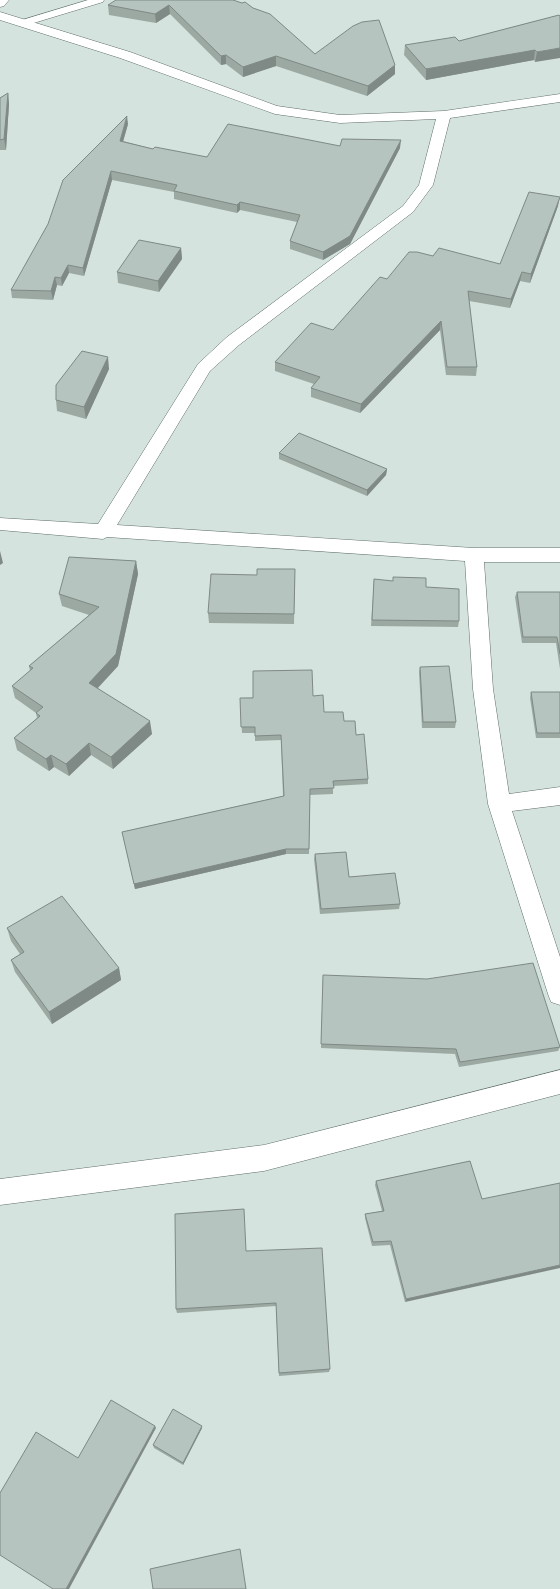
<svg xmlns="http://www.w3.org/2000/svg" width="560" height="1589" font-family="Jost,sans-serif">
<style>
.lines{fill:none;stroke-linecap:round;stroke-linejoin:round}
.lane-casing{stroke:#606e69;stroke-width:1}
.street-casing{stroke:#606e69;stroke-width:1}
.secondary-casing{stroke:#606e69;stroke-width:1}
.lane{fill:#fff;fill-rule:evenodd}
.street{fill:#fff;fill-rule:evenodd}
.secondary{fill:#fff;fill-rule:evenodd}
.wall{fill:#9ca9a3}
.shaded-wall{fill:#7f8985}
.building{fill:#b5c4be;stroke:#7f8985}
</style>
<rect width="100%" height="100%" fill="#d4e3dd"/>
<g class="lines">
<defs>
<path id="lane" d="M88,0H104L103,2L27,25H19L18,23L19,21Z"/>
<g id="street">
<path d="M0,12L130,52L277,106L340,115L444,111L560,94V102L450,118L433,185L413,212L239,345L210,371L117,525L474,548H560V562H484L493,689L509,794L560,787V805L512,811L560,957V1005L551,1002L548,994L488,804L473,689L465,561L107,537L103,539L0,530V518L98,524L198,364L227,337L403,206L419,185L436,119L340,123L275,114L120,58L0,20Z"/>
<path d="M560,1070V1094L264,1171L0,1205V1179L264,1145Z"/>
</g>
<path id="secondary" d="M0,0H9L4,6L0,7Z"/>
</defs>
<use href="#lane" class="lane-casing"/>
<use href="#street" class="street-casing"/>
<use href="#secondary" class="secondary-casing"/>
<use href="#lane" class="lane"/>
<use href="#street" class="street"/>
<use href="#secondary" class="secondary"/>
</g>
<g class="wall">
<path d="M233,0L315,54L395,65V74L367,96L276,66L243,77L226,64L221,65L170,14L156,23L109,15L108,5Z"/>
<path d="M559,15L535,62L534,60L426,80L404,55L405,45L459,41Z"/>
<path d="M8,93L9,104L6,150H0V98Z"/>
<path d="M128,124L123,141L153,149L207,157L340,146L400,148L350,244L323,260L290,249V241L297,222L240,210L237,213L174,199V192L112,180L84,276L69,273L62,286L57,285L53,300L12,298L11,290Z"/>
<path d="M558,206L530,283L520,281L510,308L469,301L477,367L476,376L446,375L440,330L360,413L311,397V388L314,384L275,371V362L333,330L433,256L500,264Z"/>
<path d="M181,248L182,259L159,292L118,283L117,272Z"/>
<path d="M109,369L86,419L57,411L56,400Z"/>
<path d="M279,453L387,469L386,475L367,496L279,459Z"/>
<path d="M136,561L138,574L118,666L98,688L152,734L113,769L91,755L69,776L54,767L49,771L17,750L14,738L37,718L36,713L15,698L12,686L30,671L29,666L89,615L62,606L59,594Z"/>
<path d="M295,569L294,624L209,623L208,613Z"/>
<path d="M374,579L426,587L459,621L458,627L371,626Z"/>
<path d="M517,592H560V669L556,643H522L515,597Z"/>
<path d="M420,667L456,722L455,728H422L419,672Z"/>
<path d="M531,692H560V738H536L530,698Z"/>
<path d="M313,696L324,712L344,721L356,735L368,779V784L333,786V794L310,795L309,854H286L135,889L122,832L283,796L281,740L255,741V733H242L240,698Z"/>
<path d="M315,854L349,877L400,904L399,909L320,914L314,859Z"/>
<path d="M7,928L119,968L121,980L52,1024L15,972L11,960L20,954L11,941Z"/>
<path d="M323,975L560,1047L558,1051L459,1067L455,1054L321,1048Z"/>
<path d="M470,1161L405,1302L390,1245L372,1246L365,1218V1214L382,1211L375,1185L376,1181Z"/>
<path d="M246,1251L330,1369L329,1372L279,1376L276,1306L177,1313L176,1309Z"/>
<path d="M202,1428L183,1465L154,1448L153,1445Z"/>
</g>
<g class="shaded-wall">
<path d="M169,5L170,14L156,23L155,14Z"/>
<path d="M560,48V58L535,62L537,52Z"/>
<path d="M535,50L534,60L426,80V69Z"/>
<path d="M226,55V64L221,65V56Z"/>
<path d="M276,56V66L243,77V67Z"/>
<path d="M395,65V74L367,96L368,86Z"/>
<path d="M8,93L9,104L6,150L4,139Z"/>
<path d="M127,116L128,124L121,149L120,141Z"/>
<path d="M401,140L400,148L350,244L323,260V252Z"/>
<path d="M111,171L112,180L84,276L83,268Z"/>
<path d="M560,197L558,206L530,283L531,274Z"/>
<path d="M240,202V210L237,213V205Z"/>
<path d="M181,248L182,259L159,292L158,281Z"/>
<path d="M68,265L69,273L62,286L61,278Z"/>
<path d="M522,272L520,281L510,308L511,299Z"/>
<path d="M55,277L57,285L53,300L51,291Z"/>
<path d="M441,321L440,330L360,413L361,404Z"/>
<path d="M108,357L109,369L86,419L84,407Z"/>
<path d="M387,469L386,475L367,496V490Z"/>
<path d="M0,551L3,563L0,565Z"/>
<path d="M136,561L138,574L118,666L91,695L89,683Z"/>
<path d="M150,721L152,734L113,769L111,757Z"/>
<path d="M89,743L91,755L69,776L66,764Z"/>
<path d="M51,755L54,767L49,771L46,759Z"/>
<path d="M286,849V854L135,889L134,884Z"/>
<path d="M119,968L121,980L52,1024L49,1012Z"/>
<path d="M560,1265V1268L405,1302L406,1299Z"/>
<path d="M155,1426L156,1428L69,1589H66Z"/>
<path d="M202,1426V1428L183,1465V1463Z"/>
</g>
<g class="building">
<path d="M116,0H233L242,3L245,2L253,8L270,14L315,54L353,26L362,22L379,20L395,65L368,86L276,56L243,67L226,55L221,56L169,5L155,14L108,5Z"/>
<path d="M559,15L560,16V48L537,52L535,50L426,69L405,45L455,37L459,41Z"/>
<path d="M8,93L4,139L0,140V98Z"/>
<path d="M127,116L120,141L153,149L155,147L207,157L228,124L340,146L342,139L401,140L350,236L323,252L290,241L300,215L240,202L237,205L174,191L177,185L111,171L83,268L68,265L61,278L55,277L51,291L11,290L48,224L63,180Z"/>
<path d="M529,192L560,197L531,274L522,272L511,299L468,291L477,367H447L441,321L361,404L311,388L320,377L275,362L311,323L333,330L380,277L387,279L409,252H417L433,256L439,248L500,264Z"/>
<path d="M139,240L181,248L158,281L117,272Z"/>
<path d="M82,351L108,357L84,407L56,400V385Z"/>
<path d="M299,433L387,469L367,490L279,453Z"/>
<path d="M69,557L136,561L116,654L89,683L150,721L111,757L89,743L66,764L51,755L46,759L14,738L40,716L36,713L43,707L12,686L33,668L29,666L99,607L59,594Z"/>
<path d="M257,569H295L294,614L208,613L211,574L257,575Z"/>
<path d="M393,577L426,578V587L459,589V621L372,620L374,579L393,581Z"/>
<path d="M517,592H560V654L557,637H523Z"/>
<path d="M449,666L456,722H423L420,667Z"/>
<path d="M312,670L313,696L323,695L324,712H343L344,721H355L356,735L364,734L368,779L333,781L334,788L310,789L309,849H286L134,884L122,832L284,796L281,735L255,736V727H241L240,698H253V671Z"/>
<path d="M531,692H560V733H537Z"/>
<path d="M346,852L349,877L395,873L400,904L321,909L315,854Z"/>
<path d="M62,896L119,968L49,1012L11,960L24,952L7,928Z"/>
<path d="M533,963L560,1047L460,1062L456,1049L321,1044L323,975L427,979Z"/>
<path d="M470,1161L482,1199L560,1183V1265L406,1299L391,1241L373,1242L365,1214L384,1211L376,1181Z"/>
<path d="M244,1209L246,1251L322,1248L330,1369L279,1373L276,1303L176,1309L175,1214Z"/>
<path d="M111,1400L155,1426L66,1589H53L0,1555V1493L36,1432L78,1458Z"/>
<path d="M173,1409L202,1426L183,1463L153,1445Z"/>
<path d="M240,1549L246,1589H153L150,1569Z"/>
</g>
</svg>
